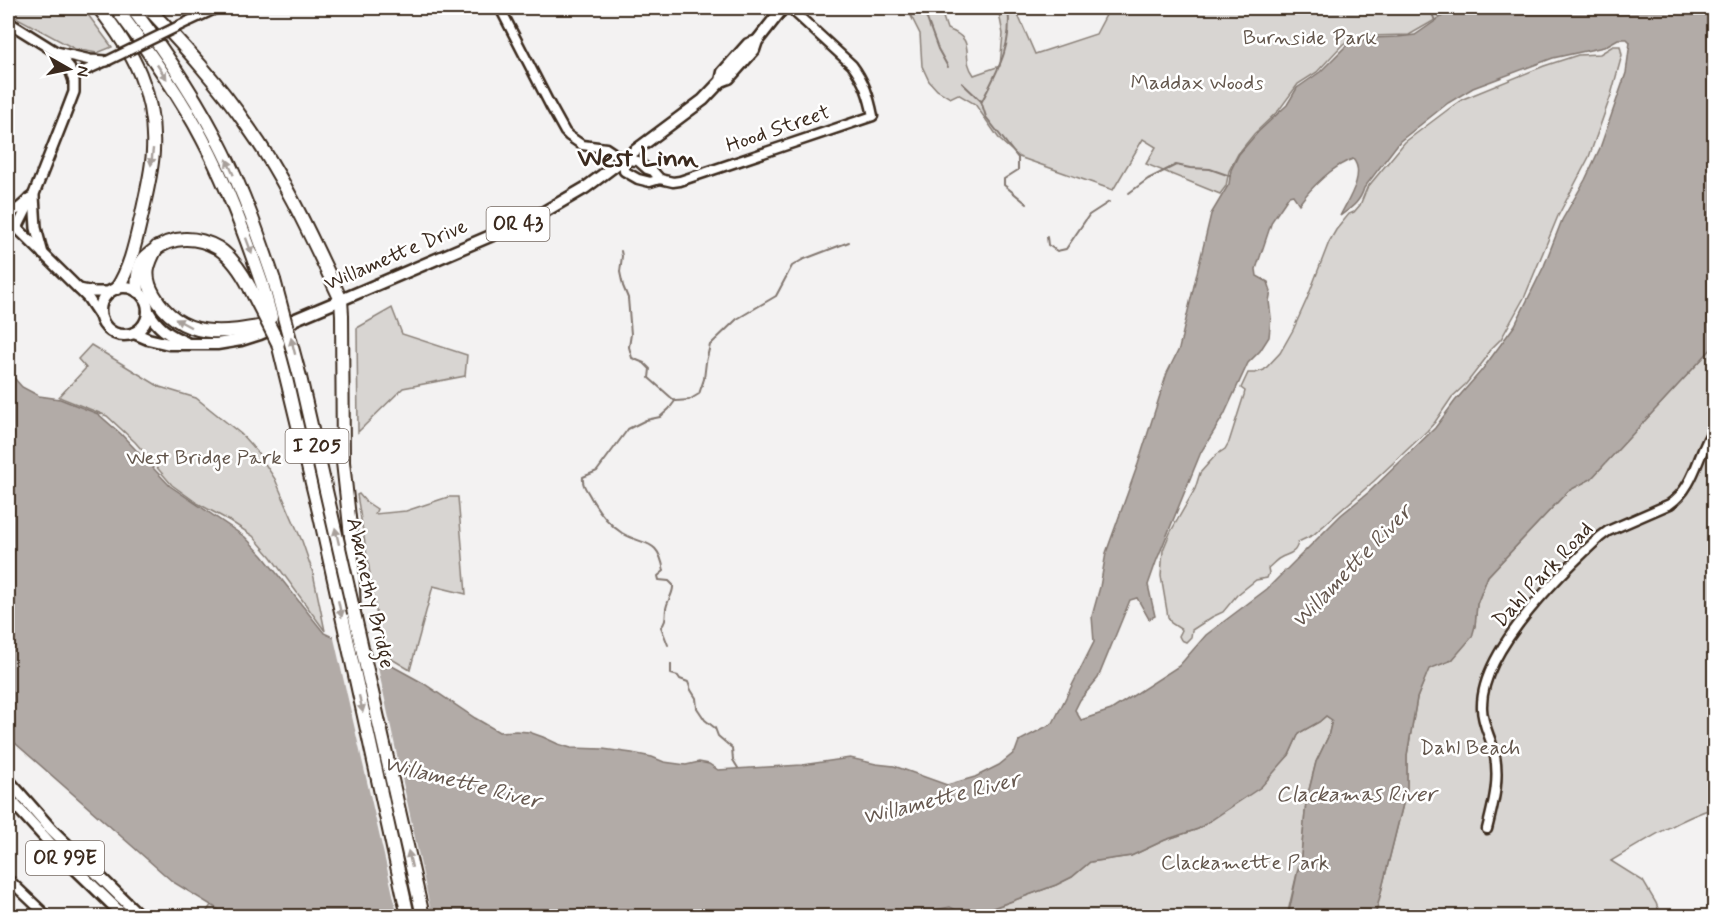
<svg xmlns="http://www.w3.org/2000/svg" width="1722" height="924" font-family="Mynerve,sans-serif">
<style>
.green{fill:#d8d5d2;stroke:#8a8078;stroke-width:1.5}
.water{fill:#b2aba7;stroke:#827770;stroke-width:1.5;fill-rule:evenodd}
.pier{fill:#f3f2f2}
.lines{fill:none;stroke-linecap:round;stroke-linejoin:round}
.stream{stroke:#827770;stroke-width:2}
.tertiary-casing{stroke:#3b2a1e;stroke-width:13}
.secondary-casing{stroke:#3b2a1e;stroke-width:14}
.primary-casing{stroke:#3b2a1e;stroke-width:15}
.trunk-casing{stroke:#3b2a1e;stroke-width:15}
.motorway-casing{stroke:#3b2a1e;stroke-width:16}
.tertiary{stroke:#fff;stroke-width:8}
.secondary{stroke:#fff;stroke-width:9}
.primary{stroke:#fff;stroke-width:10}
.trunk{stroke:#fff;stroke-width:10}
.motorway{stroke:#fff;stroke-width:12}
.tertiary-bridge-casing{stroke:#3b2a1e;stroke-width:13;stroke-linecap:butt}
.motorway-bridge-casing{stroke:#3b2a1e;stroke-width:16;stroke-linecap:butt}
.tertiary-bridge{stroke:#fff;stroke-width:8}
.motorway-bridge{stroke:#fff;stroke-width:12}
.oneway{fill:#a79f9a}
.labels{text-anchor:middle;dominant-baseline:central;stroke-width:5;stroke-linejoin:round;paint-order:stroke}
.shield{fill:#fff;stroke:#766a62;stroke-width:1.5}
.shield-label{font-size:20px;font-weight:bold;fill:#3b2a1e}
.park-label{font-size:21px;fill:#62554b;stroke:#fff}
.street-label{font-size:21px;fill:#3b2a1e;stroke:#fff}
.water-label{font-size:22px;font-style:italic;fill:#65574e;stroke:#fff}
.district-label{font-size:27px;font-weight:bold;fill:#3b2a1e;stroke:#fff}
</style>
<rect width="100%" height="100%" fill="#f3f2f2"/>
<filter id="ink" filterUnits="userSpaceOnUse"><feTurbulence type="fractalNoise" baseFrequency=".0167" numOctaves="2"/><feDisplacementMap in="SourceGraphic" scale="12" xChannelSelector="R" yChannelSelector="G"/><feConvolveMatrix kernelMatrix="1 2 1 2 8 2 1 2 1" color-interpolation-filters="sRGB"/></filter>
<g filter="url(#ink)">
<g class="green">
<path d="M8,8H83L112,47L97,53L75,49L10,14L8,12Z"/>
<path d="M907,8H940L947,29C979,40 959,55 974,75L1000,66L1003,34L998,8H1015L1035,54L1096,34L1106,15L1107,8H1147L1152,10L1159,8H1446L1442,16L1409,35L1369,36L1350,40L1343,44L1317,72L1298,84L1279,110L1254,134L1238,154L1229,171L1226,186L1220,194L1146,164L1156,147L1143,139L1113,190L1019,157L1000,140L975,104L958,94L950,98L937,90L929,81L922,66L920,34Z"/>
<path d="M1613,46H1620L1622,55L1611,95L1589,157L1558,216L1525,296L1501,339L1489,351L1486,358L1466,384L1452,397L1435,422L1427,431L1374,481L1313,535L1298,542C1296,554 1289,553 1280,558C1276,560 1272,565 1268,568L1269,573L1267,578L1256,580L1237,595L1223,612L1212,617L1192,630L1191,637L1186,642L1181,640L1179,636L1182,630L1171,623L1168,617L1161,576L1163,550L1170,533L1195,489L1200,473L1216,455L1225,449L1229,442L1244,395L1245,391L1241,388L1248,373H1255L1264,370L1280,353L1293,330L1307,299L1329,242L1336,230L1349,214L1354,212L1360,205L1367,188L1405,142L1454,105L1463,99L1544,66L1578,55L1600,54Z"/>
<path d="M392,308L402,334L467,355L465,376L403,388L358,432L357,328Z"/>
<path d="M91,345L160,387L196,398L241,434L258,453L275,479L302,541L313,573L325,631L271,557L253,536L230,521L197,503L172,485L135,442L107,416L59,397L86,368L78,359Z"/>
<path d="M1714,346V808C1681,818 1641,843 1611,861L1643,881L1656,903L1661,916H1375L1407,788V755L1417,698L1429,668L1452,660L1475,626L1477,604L1488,576L1568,491L1591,479Z"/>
<path d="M359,494L365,501L377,509L375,514L406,511L448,497H458L466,594L433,586L410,670L385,655L379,629L357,495Z"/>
<path d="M1326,716L1332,720L1328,737L1316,762L1306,802L1301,856L1287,916H905L951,907L964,914H977L1056,885L1072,877L1090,862L1131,856L1165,840L1198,829L1289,755L1299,733L1319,722Z"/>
<path d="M211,905L229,916H204Z"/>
</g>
<path class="water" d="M1452,8H1714V346L1591,479L1568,491L1488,576L1477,604L1475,626L1472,637L1452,660L1429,669L1417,698L1407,755V788L1375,916H1288L1301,856L1306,802L1316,762L1328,737L1332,720L1326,716L1319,722L1299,733L1289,755L1261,787L1198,829L1165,840L1131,856L1090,862L1072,877L1056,885L976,914H964L950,907L905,916H229L173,882L15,743L8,730V371L22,387L39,396L60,399L98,414L121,434L170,486L245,537L263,556L324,633L383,661L423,683L475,718L499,732L516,731L529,732L543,737L558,744L571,748L603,749L632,753L652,757L664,762L686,765L699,762L709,764L718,770L802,765L850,758L876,764L894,766L947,785L975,777L999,765L1015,752L1019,741L1053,723L1094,642L1092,616L1100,587L1106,553L1138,464L1167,373L1179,349L1211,214L1229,184L1231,170L1239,154L1258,132L1287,105L1297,88L1320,72L1348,44L1371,38L1398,37L1415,35L1447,13ZM1618,39H1627L1630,42L1626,73L1600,148L1585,180L1562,220L1544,266L1515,325L1482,370L1455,401L1435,428L1369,492L1341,515L1267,589L1206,635L1179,666L1111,710L1081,720L1075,710L1080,700L1098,678L1130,600L1137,598L1149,619L1155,616L1148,585L1156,562L1201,452L1224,415L1248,363L1260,351L1269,337L1271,317L1269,301L1271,291L1268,282L1257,276L1256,269L1272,221L1289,196L1293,195L1299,204C1311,188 1333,165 1353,159C1366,174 1348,200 1340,216C1352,207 1360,202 1364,188L1400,141L1448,103L1473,88L1553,58L1604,47Z"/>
<path class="pier" d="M333,634L375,654L432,916H398Z"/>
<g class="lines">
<g class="stream">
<path d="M923,8L938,49L948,67"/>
<path d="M1430,8L1435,21"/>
<path d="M962,83L981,101L986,117L1018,158V170L1004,179V185L1027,204"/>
<path d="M982,101C998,70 1013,44 1008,8"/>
<path d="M1129,193L1148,179L1176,165L1190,168L1210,169L1230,176"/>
<path d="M1047,237L1048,245L1057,251L1066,249L1089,215L1109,202"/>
<path d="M621,251L622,256L620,272L623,286L628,298L631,334L629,347L632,358L644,363L650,369L649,378L675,401L669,409L660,417L646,420L628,429L597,471L583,477C582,486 587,490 591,498C599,512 608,524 622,533C645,547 658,537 664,571L658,576L659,580L669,581L673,585C674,594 667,600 666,609C665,616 667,621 661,627L668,645"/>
<path d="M676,401L689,400L699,394L704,379L706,362L710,345L737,319L776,296L792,266L802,260L849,242"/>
<path d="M671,664V674L678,676L680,679L688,682L691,690L696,698L697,708L705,720L715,728L718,736L732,748L733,760L738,768"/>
</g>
<defs>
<g id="tertiary">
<path d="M500,8L550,105L565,132L569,136L582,145L606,148L624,160L638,161L647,169L653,171L660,179"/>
<path d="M189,21L217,8"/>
<path d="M73,76L106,61"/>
<path d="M624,160V171L638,179L650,182L660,179L673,182L680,181L873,116C869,96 864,81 852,65L790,8"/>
<path d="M1487,829C1494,802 1501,775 1493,748C1489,734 1482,722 1482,708C1480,652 1561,573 1600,537L1608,531L1670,504C1695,487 1698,452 1714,428"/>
<path d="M8,879L47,916"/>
</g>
<g id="secondary">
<path d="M8,22L56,52L69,67L74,81V92L66,113L34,194L17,228"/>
<path d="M56,52L90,60L107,61"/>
<path d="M34,196L36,228L43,254"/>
<path d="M8,212C18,211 23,205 30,198"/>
<path d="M8,219L88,298L102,319"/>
<path d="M79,289L94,292H110"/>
</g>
<g id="primary">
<path d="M721,81L729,78L754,50L757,41L783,8"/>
<circle cx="124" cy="311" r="24"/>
<path d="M148,311C157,327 168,335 185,342"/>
<path d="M134,333L148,339L169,344H217L241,340L260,334L341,300L537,216L585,188L703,100L721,81L723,72L748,44L757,41"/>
</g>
<g id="trunk">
<path d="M8,780L51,829L140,916"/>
<path d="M8,797L59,853L124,916"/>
</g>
<g id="motorway">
<path d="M99,8C133,51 156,93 153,151C152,172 146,194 142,214C136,239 131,267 117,288"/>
<path d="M116,8C147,49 178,92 202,138C227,185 245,234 262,284"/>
<path d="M132,8C166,53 198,100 223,151C244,193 259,236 274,280"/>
<path d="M148,8C183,45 219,84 248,127C286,180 313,241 341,300L342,315L343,462L351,536L354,613L423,916"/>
<path d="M157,247C147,265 143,276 154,295C185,349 241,329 292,321"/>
<path d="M138,291C137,282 137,273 141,264C143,258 148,255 153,251C173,235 197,236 218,248C233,258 242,272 250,288"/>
<path d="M278,343L320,516L408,916"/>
</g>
</defs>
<use href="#tertiary" class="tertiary-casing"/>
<use href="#secondary" class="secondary-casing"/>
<use href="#primary" class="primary-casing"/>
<use href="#trunk" class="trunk-casing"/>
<use href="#motorway" class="motorway-casing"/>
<use href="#tertiary" class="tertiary"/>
<use href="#secondary" class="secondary"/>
<use href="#primary" class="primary"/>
<use href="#trunk" class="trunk"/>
<use href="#motorway" class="motorway"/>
<defs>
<path id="tertiary-bridge" d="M107,61L189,21"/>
<g id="motorway-bridge">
<path d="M274,280L300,377L354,613"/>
<path d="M262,284L271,317"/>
<path d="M250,288L278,343"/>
</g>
</defs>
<use href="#tertiary-bridge" class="tertiary-bridge-casing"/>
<use href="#motorway-bridge" class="motorway-bridge-casing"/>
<use href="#tertiary-bridge" class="tertiary-bridge"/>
<use href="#motorway-bridge" class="motorway-bridge"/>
</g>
<defs><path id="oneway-solid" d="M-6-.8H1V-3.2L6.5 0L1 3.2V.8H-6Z" transform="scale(1.5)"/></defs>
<g class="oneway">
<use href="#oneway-solid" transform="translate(162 72) rotate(56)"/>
<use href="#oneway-solid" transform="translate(152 157) rotate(97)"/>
<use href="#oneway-solid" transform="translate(230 167) rotate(-114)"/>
<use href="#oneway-solid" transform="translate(249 246) rotate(70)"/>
<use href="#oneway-solid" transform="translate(183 323) rotate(-152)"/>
<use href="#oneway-solid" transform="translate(293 346) rotate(-104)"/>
<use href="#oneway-solid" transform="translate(337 536) rotate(-103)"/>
<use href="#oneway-solid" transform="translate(340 609) rotate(78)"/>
<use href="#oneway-solid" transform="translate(361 704) rotate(77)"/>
<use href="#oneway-solid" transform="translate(410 859) rotate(-103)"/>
</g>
</g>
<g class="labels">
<g class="shield">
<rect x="486.5" y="207" width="63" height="34" rx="4.5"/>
<rect x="285.5" y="429" width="63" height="34" rx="4.5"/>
<rect x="26" y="841" width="78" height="34" rx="4.5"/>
</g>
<g class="shield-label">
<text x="518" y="224">OR 43</text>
<text x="317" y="446">I 205</text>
<text x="65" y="858">OR 99E</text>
</g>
<g class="park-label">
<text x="1310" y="38">Burnside Park</text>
<text x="1197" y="83">Maddax Woods</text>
<text x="204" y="458">West Bridge Park</text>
<text x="1470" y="748">Dahl Beach</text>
<text x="1245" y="863">Clackamette Park</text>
</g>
<g class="street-label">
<text transform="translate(778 129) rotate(-19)">Hood Street</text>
<text transform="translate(396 255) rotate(-23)">Willamette Drive</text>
<text transform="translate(1543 575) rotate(-47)">Dahl Park Road</text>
<text transform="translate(370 593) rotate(77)">Abernethy Bridge</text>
</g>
<g class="water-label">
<text transform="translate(1352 567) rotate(-46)">Willamette River</text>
<text transform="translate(462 783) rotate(14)">Willamette River</text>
<text x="1356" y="795">Clackamas River</text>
<text transform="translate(941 799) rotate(-14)">Willamette River</text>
</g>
<g class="district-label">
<text x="638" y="158">West Linn</text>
</g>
</g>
<rect width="1722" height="924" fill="none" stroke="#fff" stroke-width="30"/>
<rect x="15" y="15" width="1692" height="894" fill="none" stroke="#3b2a1e" stroke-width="2" filter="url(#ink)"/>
<g transform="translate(69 69) rotate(99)" stroke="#ffffff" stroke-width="4.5" paint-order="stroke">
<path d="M0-4.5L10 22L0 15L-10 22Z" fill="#3b2a1e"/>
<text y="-9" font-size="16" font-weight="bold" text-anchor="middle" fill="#3b2a1e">N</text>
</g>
</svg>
